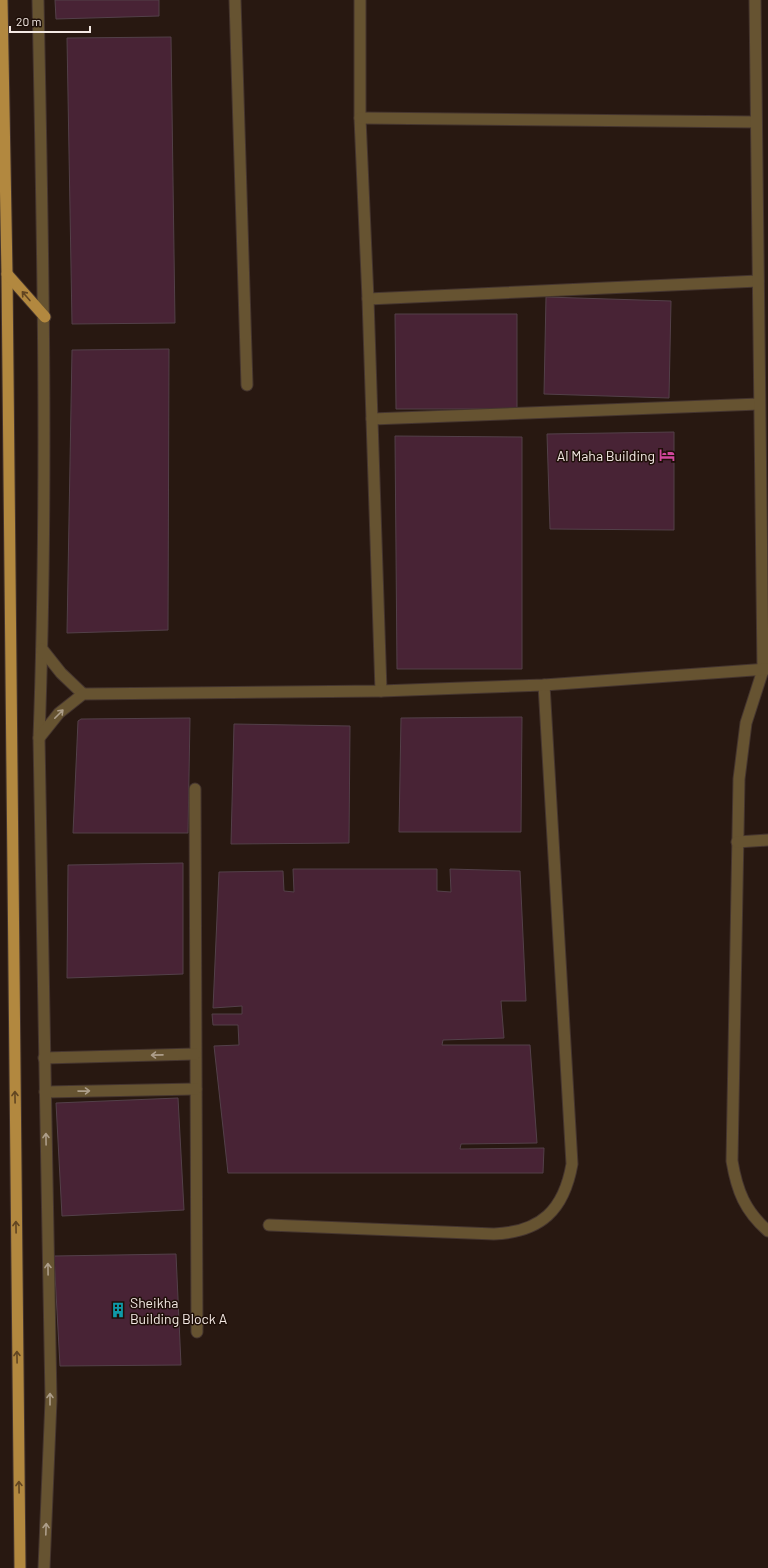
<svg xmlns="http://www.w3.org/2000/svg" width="768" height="1568" font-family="Barlow,sans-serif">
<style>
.building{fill:#482335;stroke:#534049}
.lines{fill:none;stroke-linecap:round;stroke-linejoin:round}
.service-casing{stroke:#45352f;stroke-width:13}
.minor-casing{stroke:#45352f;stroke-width:13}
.tertiary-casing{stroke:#45352f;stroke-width:13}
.primary-casing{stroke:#45352f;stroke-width:13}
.service{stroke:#665331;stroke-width:11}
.minor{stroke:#665331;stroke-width:11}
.tertiary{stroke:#665331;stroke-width:11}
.primary{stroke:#b2883f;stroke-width:11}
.oneway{stroke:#614521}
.oneway2{stroke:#ad9e8a}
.labels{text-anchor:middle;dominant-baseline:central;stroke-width:3;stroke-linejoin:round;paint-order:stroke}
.poi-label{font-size:14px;fill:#f4e9e4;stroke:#1e0f08;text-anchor:end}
</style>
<rect width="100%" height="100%" fill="#281811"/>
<g class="building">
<path d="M55,0H159V16L56,19Z"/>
<path d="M171,37L175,323L72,324L67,38Z"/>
<path d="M546,297L671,301L669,398L544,394Z"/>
<path d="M395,314H517V409H396Z"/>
<path d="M169,349L168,630L67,633L72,350Z"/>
<path d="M674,432V530L550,529L547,434Z"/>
<path d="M395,436L522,437V669H397Z"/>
<path d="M522,717L521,832H399L401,718Z"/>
<path d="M190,718L188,833H73L78,721L81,719Z"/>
<path d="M234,724L350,726L349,843L231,844Z"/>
<path d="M183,863V974L67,978L68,865Z"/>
<path d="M293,869H437V891L451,892L450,869L520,871L526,1001H501L504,1038L443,1040L442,1045H530L537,1143L461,1144L460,1149L544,1148L543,1173H228L214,1046L239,1045L238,1025H213L212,1014H242V1006L213,1008L219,872L283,871L284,891L294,892Z"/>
<path d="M178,1098L184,1210L62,1216L56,1103Z"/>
<path d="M176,1254L181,1365L60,1366L54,1256Z"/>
</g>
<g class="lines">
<defs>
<g id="service">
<path d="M235,0L247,385"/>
<path d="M368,299L758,281"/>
<path d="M372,419L759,404"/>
</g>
<g id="minor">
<path d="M360,0V118L368,299L381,691"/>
<path d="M360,118L756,122"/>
<path d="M763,670L746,723L739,779L732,1161C737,1191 745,1211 768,1231"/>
<path d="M195,789L197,1332"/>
<path d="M737,842L768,840"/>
<path d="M44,1058L195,1054"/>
<path d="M45,1092L196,1089"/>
<path d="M269,1225L494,1234C541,1232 564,1210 572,1164L544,685"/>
</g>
<g id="tertiary">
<path d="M38,0C43,246 48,492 39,738L51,1400L44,1568"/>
<path d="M755,0L763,670"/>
<path d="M42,649L61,673L83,694"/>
<path d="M39,738L59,713L83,694L381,691L544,685L768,669"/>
</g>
<g id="primary">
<path d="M2,0L7,274L20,1568"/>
<path d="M7,274L45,317"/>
</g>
</defs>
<use href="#service" class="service-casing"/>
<use href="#minor" class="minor-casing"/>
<use href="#tertiary" class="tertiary-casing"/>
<use href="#primary" class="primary-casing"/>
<use href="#service" class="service"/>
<use href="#minor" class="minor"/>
<use href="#tertiary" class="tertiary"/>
<use href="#primary" class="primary"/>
</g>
<defs><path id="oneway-shaft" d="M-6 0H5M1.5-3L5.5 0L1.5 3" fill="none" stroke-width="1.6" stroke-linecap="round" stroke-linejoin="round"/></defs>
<g class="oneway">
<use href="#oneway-shaft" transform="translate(26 296) rotate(-131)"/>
<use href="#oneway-shaft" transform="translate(15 1097) rotate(-91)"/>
<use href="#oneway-shaft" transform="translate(16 1227) rotate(-91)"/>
<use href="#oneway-shaft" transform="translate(17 1357) rotate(-91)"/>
<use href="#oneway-shaft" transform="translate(19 1487) rotate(-91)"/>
</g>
<g class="oneway2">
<use href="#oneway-shaft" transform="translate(59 714) rotate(-45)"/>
<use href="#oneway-shaft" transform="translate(157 1055) rotate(179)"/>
<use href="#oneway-shaft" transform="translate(84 1091) rotate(-1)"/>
<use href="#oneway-shaft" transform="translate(46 1139) rotate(-91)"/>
<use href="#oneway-shaft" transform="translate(48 1269) rotate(-91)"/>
<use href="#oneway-shaft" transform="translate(50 1399) rotate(-90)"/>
<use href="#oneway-shaft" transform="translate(46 1529) rotate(-88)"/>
</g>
<defs>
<symbol id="hotel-bare" viewBox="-9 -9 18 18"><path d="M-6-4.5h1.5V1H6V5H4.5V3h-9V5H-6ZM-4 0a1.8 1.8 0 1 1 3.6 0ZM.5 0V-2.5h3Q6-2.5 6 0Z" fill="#d1479c" stroke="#1e0f08" stroke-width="2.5" paint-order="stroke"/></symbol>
<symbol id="building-bare" viewBox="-9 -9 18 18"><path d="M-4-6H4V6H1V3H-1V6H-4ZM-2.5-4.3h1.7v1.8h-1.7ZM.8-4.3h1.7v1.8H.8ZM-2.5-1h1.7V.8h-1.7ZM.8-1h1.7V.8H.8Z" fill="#0f9aa8" stroke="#1e0f08" stroke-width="2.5" paint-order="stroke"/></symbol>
</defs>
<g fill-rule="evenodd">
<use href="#hotel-bare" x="656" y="444" width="22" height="22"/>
<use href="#building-bare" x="107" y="1299" width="22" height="22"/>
</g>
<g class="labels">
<g class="poi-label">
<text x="655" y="455">Al Maha Building</text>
<text x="130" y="1302" text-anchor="start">Sheikha<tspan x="130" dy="16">Building Block A</tspan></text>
</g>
</g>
<path d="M10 26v6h80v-6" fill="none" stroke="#f4e9e4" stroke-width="2"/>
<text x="16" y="26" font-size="12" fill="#f4e9e4" stroke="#1e0f08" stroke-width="3" paint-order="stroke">20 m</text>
</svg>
